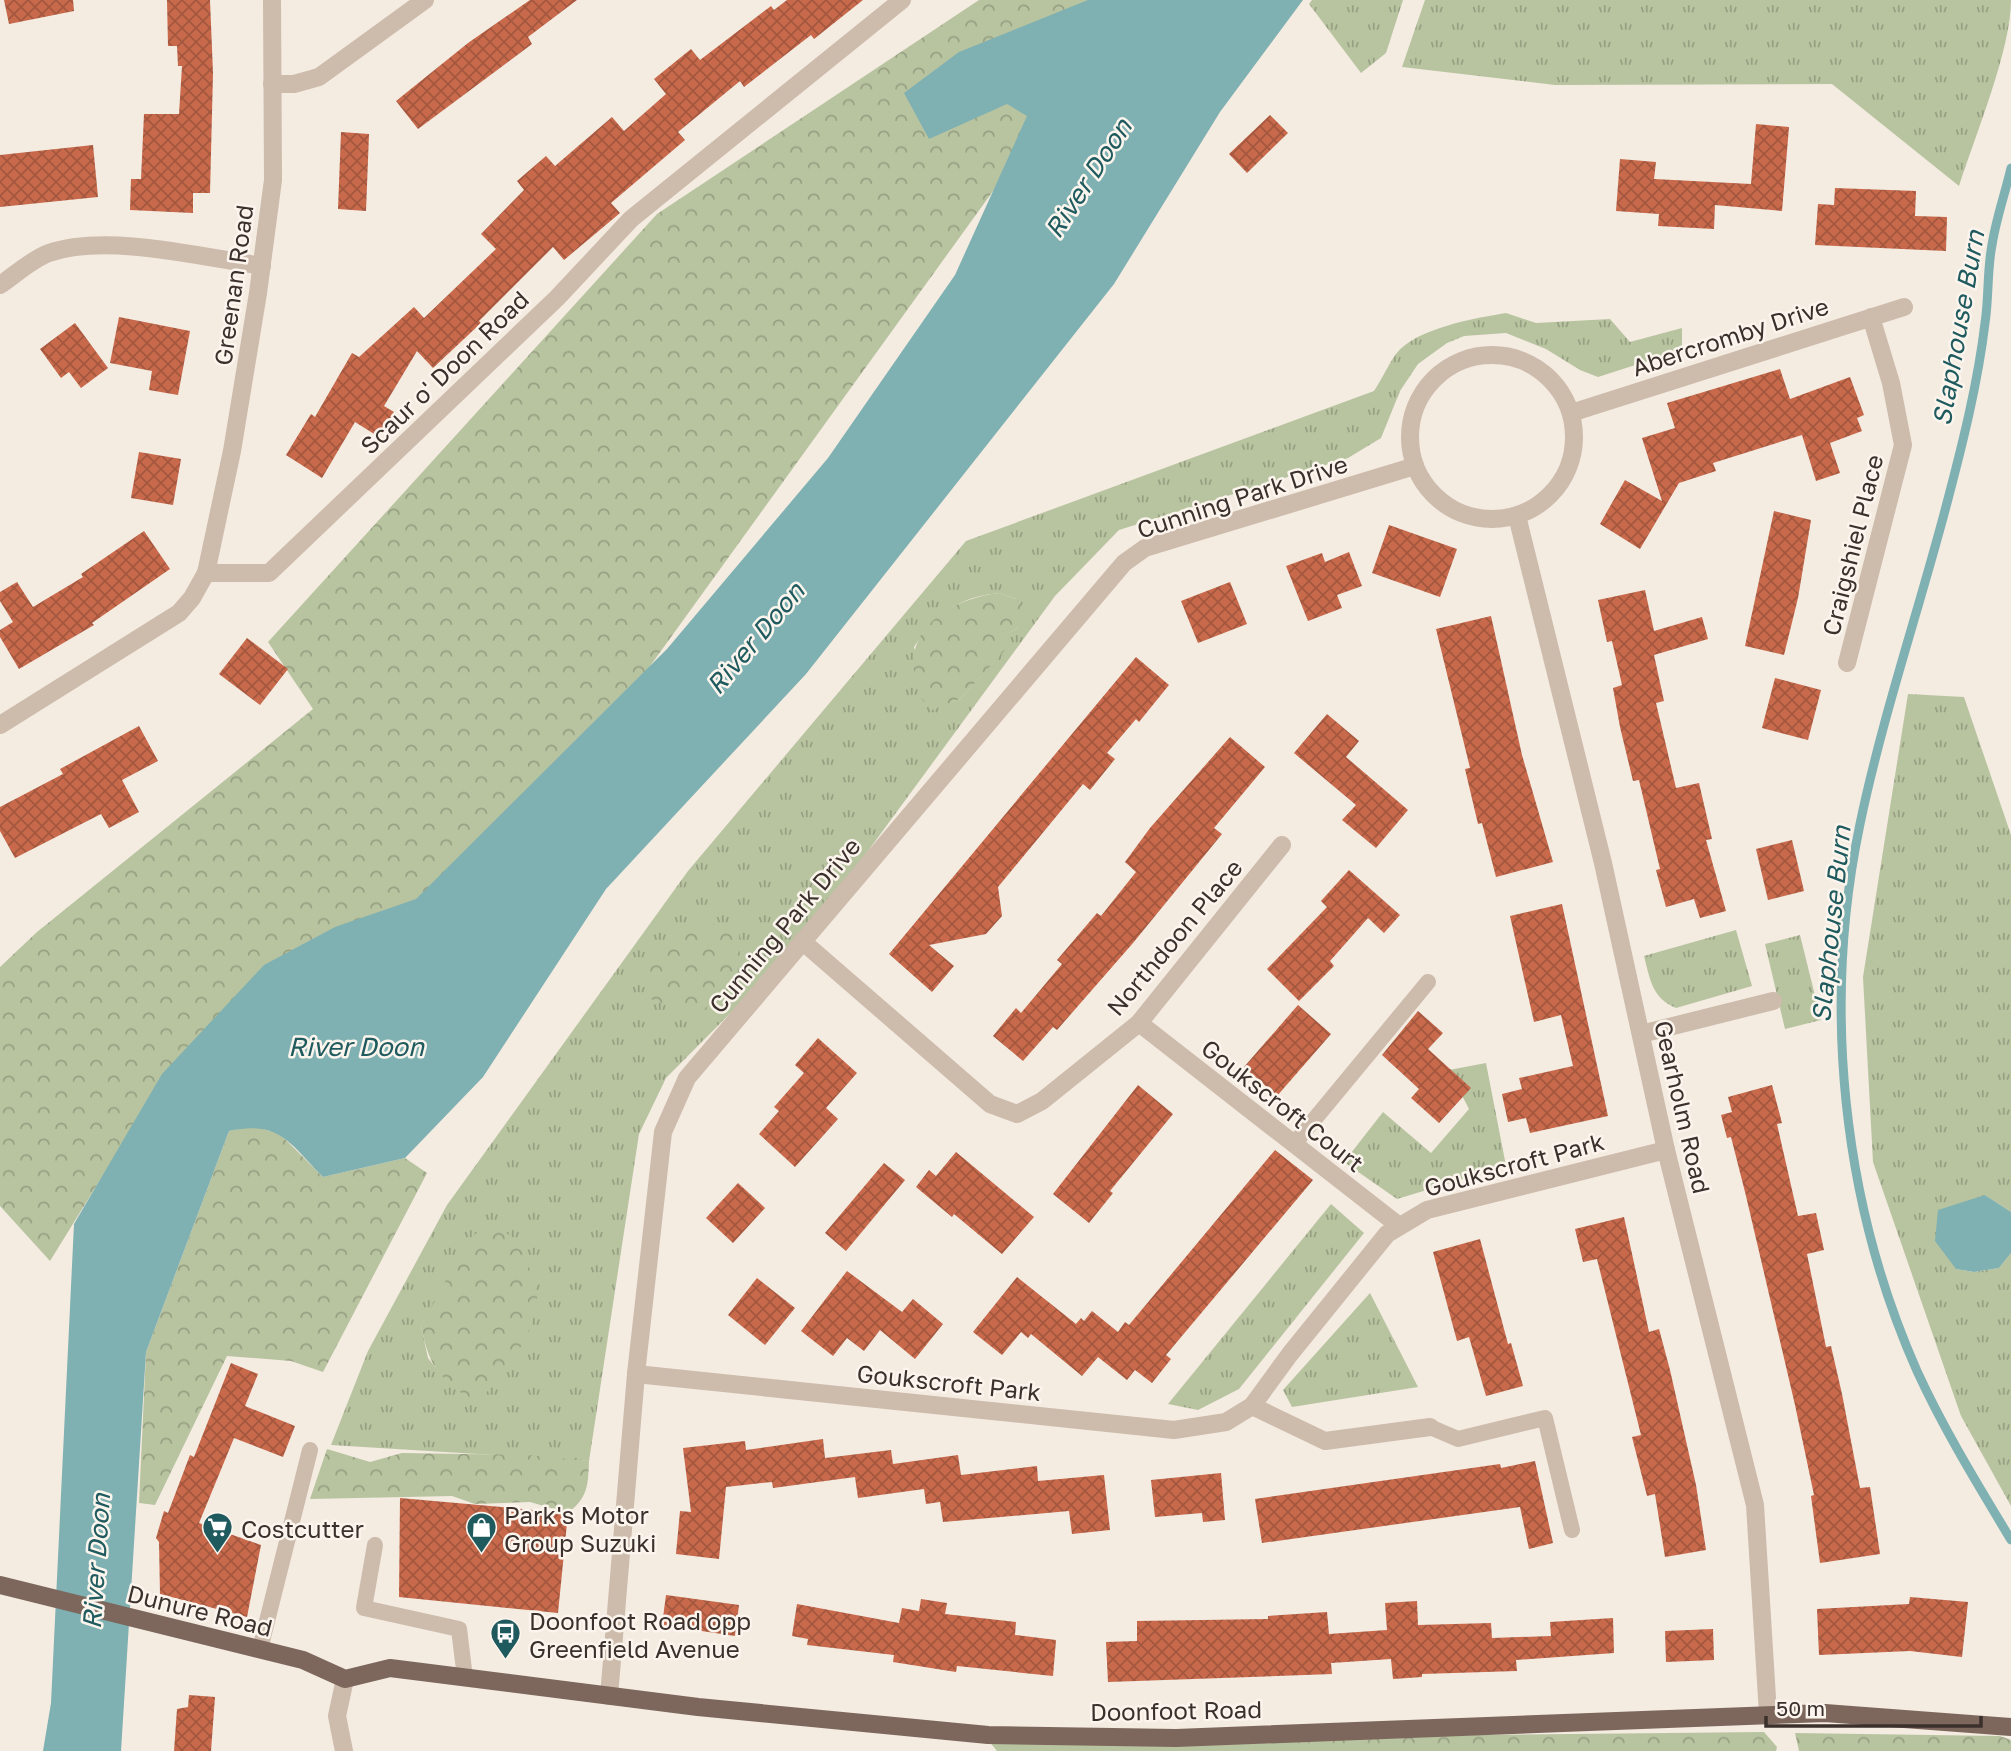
<svg xmlns="http://www.w3.org/2000/svg" width="2011" height="1751" font-family="'Golos Text',sans-serif">
<style>
.grass{fill:url(#grass-tufts);fill-rule:evenodd}
.forest{fill:url(#forest-crowns)}
.water{fill:#7fb0b2}
.lines{fill:none;stroke-linecap:round;stroke-linejoin:round}
.stream{stroke:#7fb0b2;stroke-width:9}
.building{fill:url(#building-cross-hatch)}
.service{stroke:#cdbbac;stroke-width:16}
.minor{stroke:#cdbbac;stroke-width:18}
.tertiary{stroke:#cdbbac;stroke-width:18}
.primary{stroke:#7d675c;stroke-width:18}
.labels{text-anchor:middle;dominant-baseline:central;stroke-width:5;stroke-linejoin:round;paint-order:stroke}
.street-label{font-size:24px;fill:#3b302b;stroke:#fbf5ee}
.poi-label{font-size:24px;fill:#3b302b;stroke:#fbf5ee;text-anchor:start}
.water-label{font-size:26px;font-style:italic;fill:#1f5a5e;stroke:#fbf5ee}
</style>
<defs>
<pattern id="grass-tufts" width="24" height="20" patternUnits="userSpaceOnUse" patternTransform="scale(1.75)"><rect width="24" height="20" fill="#b8c4a0"/><path d="M3 7l-1-3M5 7V3M7 7l1-3M15 17l-1-3M17 17v-4M19 17l1-3" fill="none" stroke="#97a083"/></pattern>
<pattern id="forest-crowns" width="20" height="18" patternUnits="userSpaceOnUse" patternTransform="scale(1.75)"><rect width="20" height="18" fill="#b8c4a0"/><path d="M2 6a3 3 0 1 1 6 0M12 15a3 3 0 1 1 6 0" fill="none" stroke="#97a083"/></pattern>
<pattern id="building-cross-hatch" width="8" height="8" patternUnits="userSpaceOnUse" patternTransform="scale(1.75)"><rect width="8" height="8" fill="#c8694b"/><path d="M0 0l8 8M0 8l8-8" fill="none" stroke="#a4573f"/></pattern>
</defs>
<rect width="100%" height="100%" fill="#f4ebe1"/>
<g class="grass">
<path d="M1312,0H1403L1386,53L1361,73L1309,4Z"/>
<path d="M1425,0H2011C2011,50 1975,136 1959,186L1832,84L1555,85L1402,67Z"/>
<path d="M1506,313L1536,323L1610,319L1630,342L1682,328V350L1598,377L1580,370L1546,349L1506,333L1464,336L1447,343L1418,364L1400,391L1381,438L1348,458L1119,530L1055,596L802,941L666,1078L639,1134L589,1461L331,1445L368,1351L447,1205L688,871L966,541L1374,391C1382,379 1388,365 1396,354C1416,328 1476,318 1506,313ZM999,593L1016,599L1018,628L1000,637L1006,648L960,699L932,709L914,647C936,613 959,597 999,593ZM448,1280L444,1378L428,1358L421,1326Z"/>
<path d="M1908,694L1964,697L2011,835V1212L1985,1195L1956,1269L1974,1272L1999,1268L2011,1253V1506L1961,1416L1873,1162L1863,977Z"/>
<path d="M1736,930L1752,986L1676,1008C1652,998 1650,979 1644,956Z"/>
<path d="M1800,935L1821,1020L1785,1029L1765,944Z"/>
<path d="M1486,1063L1506,1166L1397,1199L1344,1162L1383,1112L1431,1153L1469,1109L1449,1070Z"/>
<path d="M1331,1204L1364,1233L1239,1389L1198,1410L1168,1404Z"/>
<path d="M1370,1293L1418,1387L1292,1407L1283,1390Z"/>
</g>
<g class="forest">
<path d="M979,0H1131L484,896L126,1138L50,1261L0,1206V967L37,932L313,709L268,642L657,214Z"/>
<path d="M999,593L1016,599L1028,611L1018,628L1001,637L1007,648L960,699L932,710C920,699 918,692 915,677C904,626 955,598 999,593Z"/>
<path d="M715,924L739,935C744,976 728,984 701,1013L679,1011L651,999C642,947 664,927 715,924Z"/>
<path d="M251,1126L279,1133L323,1177L405,1158L427,1173L323,1372L291,1361L227,1356L155,1505L139,1503L146,1352L229,1131Z"/>
<path d="M497,1228C514,1235 524,1248 529,1267C532,1277 538,1289 537,1298C534,1340 503,1374 476,1404C440,1376 431,1373 421,1326L462,1250L475,1234Z"/>
<path d="M327,1449L370,1462L402,1453L527,1455L589,1461C588,1486 588,1497 568,1513L530,1502L475,1504L452,1496L310,1499Z"/>
<path d="M1764,1732L1777,1747L1776,1751H997L988,1740Z"/>
<path d="M1795,1733L2000,1736L2011,1740V1751H1799Z"/>
</g>
<g class="water">
<path d="M1088,0H1303L1220,112L1114,284L806,674L606,889L483,1077L405,1158L323,1177C290,1144 280,1120 229,1131L146,1352L121,1751H43L51,1703L74,1224L162,1074L264,965L335,927L416,899L667,649L828,458L955,275L1027,116L1007,104L929,139L904,93L959,52Z"/>
<path d="M1985,1195L2011,1212V1253L1999,1268L1974,1272L1956,1269L1935,1241L1938,1210Z"/>
</g>
<g class="lines">
<path class="stream" d="M2011,168C2005,194 1996,219 1992,245C1987,270 1989,297 1985,323C1978,382 1963,442 1948,499C1920,607 1883,714 1860,824C1822,1005 1842,1202 1917,1371C1944,1430 1978,1485 2011,1540"/>
</g>
<g class="building">
<path d="M4,0H73L74,11L9,24Z"/>
<path d="M167,0H210L213,73L210,193H193V213L130,210L131,179H141L144,114H179L182,66H178L177,46H168Z"/>
<path d="M530,0H577L528,37L532,44L418,129L396,101L468,43Z"/>
<path d="M787,0H863L814,39L811,35L744,87L740,81L678,132L685,140L611,203L620,213L564,260L553,247L479,321L481,323L433,368L417,351L384,406L394,412L379,437L355,422L322,478L286,455L311,414L315,417L352,353L359,357L414,307L424,318L496,249L481,234L524,190L517,181L546,156L555,166L612,117L624,131L666,94L654,79L691,49L700,60L771,6L774,10Z"/>
<path d="M1270,115L1288,133L1247,173L1229,154Z"/>
<path d="M1756,124L1789,127L1782,211L1715,205L1714,229L1658,226L1659,214L1616,211L1620,159L1656,162L1654,179L1751,184Z"/>
<path d="M341,132L369,134L366,211L338,209Z"/>
<path d="M93,145L98,197L0,207V155Z"/>
<path d="M1835,188L1916,191L1915,216L1947,217L1946,251L1815,245L1818,204L1834,205Z"/>
<path d="M119,317L190,331L178,395L149,390L152,371L110,363Z"/>
<path d="M75,323L108,368L81,388L69,372L61,378L40,349Z"/>
<path d="M1780,369L1790,399L1850,377L1864,415L1857,418L1862,431L1830,443L1840,473L1816,481L1802,435L1713,463L1716,471L1679,483L1640,549L1600,524L1625,480L1662,501L1642,438L1675,428L1667,403Z"/>
<path d="M139,452L181,459L173,505L131,498Z"/>
<path d="M1774,511L1811,520L1798,598L1784,655L1745,646Z"/>
<path d="M1389,525L1457,549L1440,597L1372,573Z"/>
<path d="M144,531L170,569L92,623L94,625L19,669L0,637V630L13,622L0,601V592L17,582L33,607L83,577L81,574Z"/>
<path d="M1349,552L1362,586L1337,595L1342,608L1308,621L1286,566L1322,553L1325,562Z"/>
<path d="M1230,582L1247,624L1198,643L1181,601Z"/>
<path d="M1645,590L1654,631L1702,617L1708,639L1654,655L1664,701L1656,703L1676,788L1699,783L1712,839L1706,840L1726,911L1700,918L1694,899L1666,907L1656,870L1660,869L1639,780L1633,781L1620,727L1613,688L1622,685L1612,641L1607,642L1598,600Z"/>
<path d="M1491,616L1522,755L1553,862L1496,877L1482,823L1478,824L1465,769L1470,768L1436,629Z"/>
<path d="M247,638L288,669L260,705L219,674Z"/>
<path d="M1136,657L1169,685L1139,722L1136,719L1107,753L1115,759L1090,790L1083,784L998,887L1002,916L986,934L929,945L954,966L932,992L889,954Z"/>
<path d="M1775,678L1821,690L1808,740L1762,728Z"/>
<path d="M1327,714L1359,741L1346,757L1408,810L1376,848L1342,820L1356,805L1294,753Z"/>
<path d="M139,726L158,761L122,780L139,812L109,828L101,814L15,858L0,831V807L63,774L60,769Z"/>
<path d="M1230,737L1265,767L1214,828L1222,834L1133,943L1057,1030L1053,1027L1023,1061L993,1036L1016,1008L1021,1013L1062,964L1057,960L1097,913L1101,916L1136,872L1125,862L1150,828Z"/>
<path d="M1792,840L1804,891L1768,900L1756,849Z"/>
<path d="M1349,870L1400,915L1384,933L1368,918L1330,961L1334,966L1299,1001L1267,969L1327,907L1321,901Z"/>
<path d="M1562,904L1608,1116L1530,1133L1526,1118L1508,1122L1502,1094L1522,1089L1519,1078L1573,1066L1561,1015L1534,1022L1510,916Z"/>
<path d="M1298,1005L1331,1034L1277,1096L1244,1067Z"/>
<path d="M1418,1011L1443,1033L1428,1049L1471,1088L1439,1123L1411,1098L1419,1089L1382,1055Z"/>
<path d="M818,1038L857,1073L826,1108L838,1119L795,1167L759,1134L779,1111L774,1107L804,1073L795,1065Z"/>
<path d="M1138,1085L1173,1114L1110,1191L1113,1193L1089,1223L1053,1194Z"/>
<path d="M1772,1085L1782,1123L1777,1124L1798,1216L1816,1213L1824,1250L1807,1254L1826,1347L1831,1346L1842,1394L1860,1488L1870,1487L1880,1554L1820,1563L1811,1496L1814,1495L1795,1405L1746,1196L1731,1137L1727,1138L1721,1115L1732,1112L1728,1097Z"/>
<path d="M1275,1150L1313,1180L1166,1355L1171,1359L1152,1383L1135,1370L1127,1380L1098,1357L1082,1376L1031,1334L1028,1338L1021,1332L1002,1355L973,1332L1017,1277L1076,1324L1081,1318L1084,1321L1092,1311L1118,1332L1125,1322L1129,1325Z"/>
<path d="M956,1152L1034,1217L1002,1254L954,1214L952,1217L916,1187L929,1170L936,1176Z"/>
<path d="M884,1163L905,1180L846,1251L825,1233Z"/>
<path d="M738,1183L765,1208L733,1243L706,1218Z"/>
<path d="M1624,1217L1649,1332L1659,1329L1670,1370L1696,1485L1706,1550L1665,1557L1655,1494L1647,1496L1632,1437L1641,1435L1597,1259L1583,1262L1575,1229Z"/>
<path d="M1480,1239L1508,1344L1511,1343L1523,1386L1486,1396L1469,1337L1457,1341L1433,1252Z"/>
<path d="M847,1271L902,1312L913,1299L943,1324L915,1359L880,1330L864,1351L847,1338L833,1356L801,1331Z"/>
<path d="M757,1278L795,1308L765,1345L728,1315Z"/>
<path d="M231,1363L258,1374L245,1406L295,1426L283,1457L234,1438L199,1523L261,1545L247,1617L160,1594L159,1542L156,1538L164,1511L168,1513L190,1455L194,1457Z"/>
<path d="M823,1439L825,1458L891,1450L893,1464L958,1455L961,1475L1037,1466L1038,1481L1104,1475L1110,1530L1072,1534L1069,1511L943,1522L940,1502L926,1504L924,1489L858,1498L855,1477L773,1488L772,1482L726,1487L719,1559L676,1554L680,1511L691,1512L683,1448L745,1441L746,1450Z"/>
<path d="M1535,1461L1553,1543L1529,1549L1520,1507L1262,1543L1255,1499L1500,1464L1501,1468Z"/>
<path d="M1221,1473L1225,1520L1203,1522L1202,1513L1155,1517L1151,1480Z"/>
<path d="M400,1498L568,1513L558,1613L399,1597Z"/>
<path d="M666,1595L739,1605L735,1636L662,1625Z"/>
<path d="M1910,1597L1968,1602L1962,1657L1910,1651L1819,1655L1817,1609L1909,1604Z"/>
<path d="M921,1599L947,1603L945,1614L1016,1622L1015,1635L1056,1640L1053,1676L957,1666L956,1672L893,1662L894,1655L807,1645L808,1639L792,1636L797,1604L899,1623L902,1608L919,1611Z"/>
<path d="M1417,1601L1418,1625L1491,1623L1492,1638L1551,1636L1550,1622L1613,1618L1614,1653L1516,1660L1517,1671L1422,1674V1677L1393,1679L1391,1659L1331,1663L1332,1674L1108,1682L1106,1642L1137,1641V1621L1268,1619V1616L1327,1612L1329,1634L1387,1630L1385,1603Z"/>
<path d="M1713,1629L1714,1660L1666,1662L1665,1631Z"/>
<path d="M189,1695L215,1697L211,1751H174L177,1709L188,1707Z"/>
</g>
<g class="lines">
<g class="service">
<path d="M1294,1144L1428,982"/>
<path d="M1430,1427L1458,1439L1545,1418L1572,1530"/>
<path d="M375,1545L364,1608L459,1629L465,1678"/>
<path d="M260,1649L310,1450"/>
</g>
<g class="minor">
<path d="M272,84H294L319,77L425,0"/>
<path d="M0,285C15,275 32,259 49,253C106,233 202,257 262,266"/>
<circle cx="1492" cy="437" r="82"/>
<path d="M1571,413L1904,307"/>
<path d="M1517,516L1603,863L1666,1150L1755,1505L1768,1714"/>
<path d="M206,573H269L557,298L631,219L902,0"/>
<path d="M1847,663L1903,445L1891,383L1871,317"/>
<path d="M0,725L179,613L192,598L206,573L232,451L258,293L273,180L272,0"/>
<path d="M802,941L990,1104L1017,1114L1042,1101L1139,1023L1282,845"/>
<path d="M1139,1023L1398,1225"/>
<path d="M1641,1034L1773,1001"/>
<path d="M636,1374L1174,1430L1226,1422L1252,1406L1290,1354L1387,1234L1427,1210L1666,1150"/>
<path d="M1252,1406L1325,1441L1430,1427"/>
<path d="M609,1696L636,1374L663,1132L687,1078L1124,563L1145,548L1415,466"/>
</g>
<path class="tertiary" d="M344,1751L337,1716L345,1679"/>
<path class="primary" d="M0,1585L303,1660L345,1679L390,1668L698,1707L988,1735L1176,1738L1825,1713L2011,1727"/>
</g>
<defs>
<symbol id="supermarket-pin" viewBox="-11 -11 22 30"><path d="M0 17L-7.5 6A9.5 9.5 0 1 1 7.5 6Z" fill="#1f5a5e" stroke="#fbf5ee"/><path d="M-6-5.5h2.5l.6 2H6L4.5 2H-2.5L-4.4-4H-6ZM-1.5 3.2a1.3 1.3 0 1 0 .1 0ZM3 3.2a1.3 1.3 0 1 0 .1 0Z" fill="#fff"/></symbol>
<symbol id="shop-pin" viewBox="-11 -11 22 30"><path d="M0 17L-7.5 6A9.5 9.5 0 1 1 7.5 6Z" fill="#1f5a5e" stroke="#fbf5ee"/><path d="M-5-2.5h2.3a2.7 3.5 0 0 1 5.4 0H5L5.5 6h-11ZM-1.5-2.5h3a1.5 2.3 0 0 0-3 0Z" fill="#fff"/></symbol>
<symbol id="bus-pin" viewBox="-11 -11 22 30"><path d="M0 17L-7.5 6A9.5 9.5 0 1 1 7.5 6Z" fill="#1f5a5e" stroke="#fbf5ee"/><path d="M-5-6H5V4H4V6H2V4H-2V6H-4V4H-5ZM-3.5-4V0h7V-4ZM-3.5 1.2v1.5H-2V1.2ZM2 1.2v1.5H3.5V1.2Z" fill="#fff"/></symbol>
</defs>
<g fill-rule="evenodd">
<use href="#supermarket-pin" x="200" y="1510" width="35" height="47"/>
<use href="#shop-pin" x="464" y="1510" width="35" height="47"/>
<use href="#bus-pin" x="488" y="1616" width="35" height="47"/>
</g>
<g class="labels">
<g class="street-label">
<text transform="translate(233 285) rotate(-82)">Greenan Road</text>
<text transform="translate(1730 336) rotate(-18)">Abercromby Drive</text>
<text transform="translate(444 372) rotate(-44)">Scaur o' Doon Road</text>
<text transform="translate(1242 496) rotate(-18)">Cunning Park Drive</text>
<text transform="translate(1852 545) rotate(-76)">Craigshiel Place</text>
<text transform="translate(784 925) rotate(-50)">Cunning Park Drive</text>
<text transform="translate(1174 937) rotate(-50)">Northdoon Place</text>
<text transform="translate(1283 1105) rotate(38)">Goukscroft Court</text>
<text transform="translate(1683 1107) rotate(77)">Gearholm Road</text>
<text transform="translate(1514 1164) rotate(-15)">Goukscroft Park</text>
<text transform="translate(949 1382) rotate(6)">Goukscroft Park</text>
<text transform="translate(200 1610) rotate(14)">Dunure Road</text>
<text transform="translate(1176 1710) rotate(-1)">Doonfoot Road</text>
</g>
<g class="poi-label">
<text x="504" y="1514">Park's Motor<tspan x="504" dy="28">Group Suzuki</tspan></text>
<text x="241" y="1528">Costcutter</text>
<text x="529" y="1620">Doonfoot Road opp<tspan x="529" dy="28">Greenfield Avenue</tspan></text>
</g>
<g class="water-label">
<text transform="translate(1088 178) rotate(-57)">River Doon</text>
<text transform="translate(1958 328) rotate(-80)">Slaphouse Burn</text>
<text transform="translate(755 638) rotate(-50)">River Doon</text>
<text transform="translate(1831 924) rotate(-84)">Slaphouse Burn</text>
<text x="356" y="1046">River Doon</text>
<text transform="translate(96 1561) rotate(-86)">River Doon</text>
</g>
</g>
<path d="M1766 1716v10h215v-10" fill="none" stroke="#3b302b" stroke-width="3.5"/>
<text x="1776" y="1716" font-size="21" fill="#3b302b" stroke="#fbf5ee" stroke-width="5" paint-order="stroke">50 m</text>
</svg>
